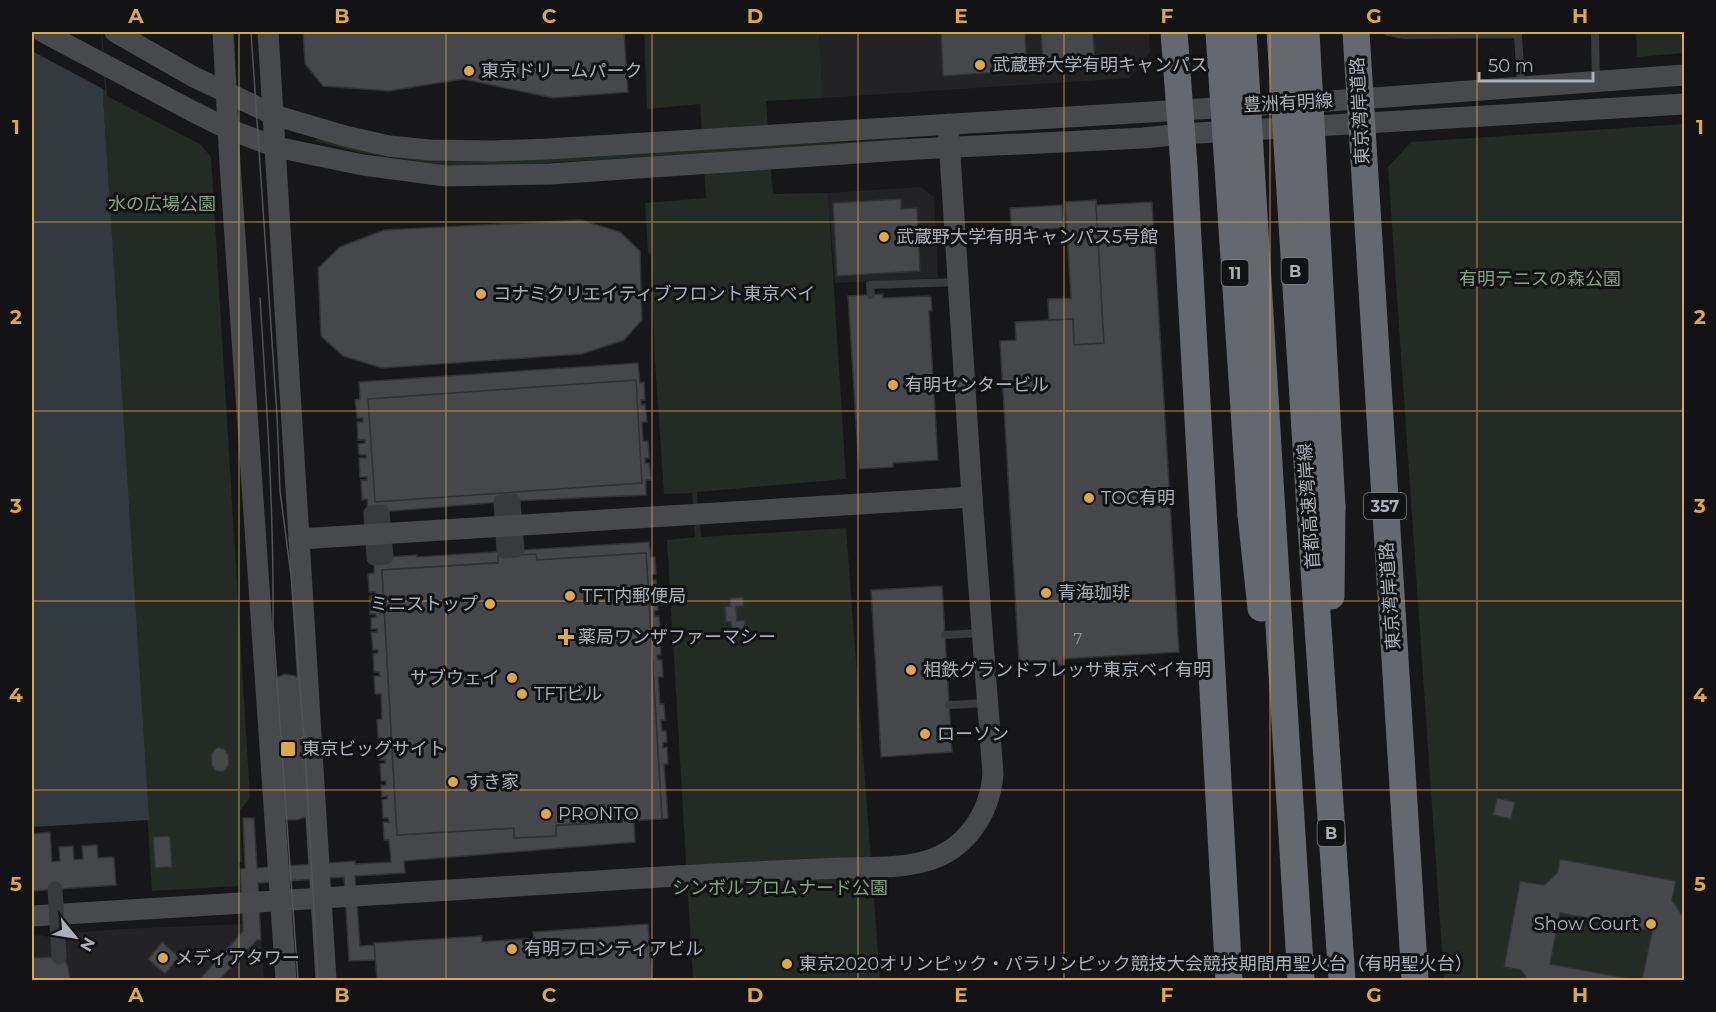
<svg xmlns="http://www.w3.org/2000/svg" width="1716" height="1012" font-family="Montserrat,'Noto Sans JP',sans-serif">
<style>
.built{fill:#232326}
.green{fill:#242a24}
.water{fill:#323a40}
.pier{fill:#171719}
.building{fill:#46474b;stroke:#313235;stroke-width:1.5}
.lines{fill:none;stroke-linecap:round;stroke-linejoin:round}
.lane{stroke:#393a3d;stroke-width:8}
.street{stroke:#393a3d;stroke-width:15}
.secondary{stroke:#47494d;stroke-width:21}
.highway{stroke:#65686e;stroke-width:27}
.tram{stroke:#525458;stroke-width:1.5}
.street-bridge{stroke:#393a3d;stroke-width:15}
.highway-bridge{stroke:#65686e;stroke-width:27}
.grid{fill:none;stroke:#dda84b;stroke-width:1.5;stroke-opacity:0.55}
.poi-dot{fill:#dda84b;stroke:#121214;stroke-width:2}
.labels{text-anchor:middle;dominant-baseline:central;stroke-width:6;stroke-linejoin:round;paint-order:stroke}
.number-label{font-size:15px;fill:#92959c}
.shield{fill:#121214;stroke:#7d8086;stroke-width:1.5}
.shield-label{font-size:16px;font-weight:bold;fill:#abafb7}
.poi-label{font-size:18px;fill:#abafb7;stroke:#121214;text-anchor:start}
.street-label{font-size:18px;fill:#abafb7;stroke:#121214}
.park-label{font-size:18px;fill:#84a085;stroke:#121214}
.neatline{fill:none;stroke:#dda84b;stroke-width:2}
.grid-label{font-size:20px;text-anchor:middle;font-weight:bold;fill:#dda84b}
</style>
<rect width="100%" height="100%" fill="#171719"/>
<g class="built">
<path d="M819,32H1149L1150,52L1129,78L823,98Z"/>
<path d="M921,187L934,197L938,278L835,283L828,193Z"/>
<path d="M242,924L243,941L261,940L264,980H32V936L121,929Z"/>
</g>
<g class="green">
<path d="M99,32H102L107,96L200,144L211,157L250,798L240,810L242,862H238L239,886L152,891Z"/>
<path d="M644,32H819L823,98L766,101L769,144L851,142L905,138L906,140L769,150L773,194L828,193L846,479L697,492L701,537L846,528L880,980H693L667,540L695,537L692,493L664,494L655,362L651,254L648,253L645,203L706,198L703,154L471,167L443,165L362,153L315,141L317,139L336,144L703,148L700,104L647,109Z"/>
<path d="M1636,32H1684V53L1637,57Z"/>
<path d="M1684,124V980H1444L1388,167L1411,142Z"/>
</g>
<path class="water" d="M32,32H99L149,820L32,827Z"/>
<path class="pier" d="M32,32H101L105,90L32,51Z"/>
<g class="building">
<path d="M303,32H624L628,92L553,98L463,79L389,91L323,86L305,64Z"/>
<path d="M941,32H1025L1027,70L943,76Z"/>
<path d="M1041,32H1093L1095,66L1043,68Z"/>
<path d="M901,199V209L917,208L920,271L837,276L833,203Z"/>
<path d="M1096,200L1104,343L1074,345L1073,319L1049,320L1048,299L1071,298L1065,202Z"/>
<path d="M1152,202L1179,652L1063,659V665L1039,667V661L1019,662L1000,341L1016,340L1015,322L1073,319L1074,345L1104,343L1096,205Z"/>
<path d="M1062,205L1064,228L1031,230V236L1012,237L1010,208Z"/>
<path d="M581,220L620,232L640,251L642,320L624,340L582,354L382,368L343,356L321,336L318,268L340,247L384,230Z"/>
<path d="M883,294V298L928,296L931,297L932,311H929L938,460L893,463V467L859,469L848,296Z"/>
<path d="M638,363L640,383L644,382L645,400H641L642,405L645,404L647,422H642L643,441H648L649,458H645V463H649L651,480H646V495L513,501L368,513L367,499L362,500L361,480H367V477H360L359,458H366V455H359L358,444L365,443V440H358L357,422H363V418H357L355,400L360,399L359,382Z"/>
<path d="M636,380L642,483L375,502L368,399Z"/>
<path d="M649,542L651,557H655L656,574L652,575V580H656L657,597H653V601H658V610L654,611L655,616H659L660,627V633H656V638H660L661,655H657L658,660H662L663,677H658L660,704H664L665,720H661L662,731H666L667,742L663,743V748L667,747L668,764H664L668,818L662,819L646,553L382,570L397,835L634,821L635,842L404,861L405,873L355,876L360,946L374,945L376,960L349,961L344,877L258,883L261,940H257L219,980H199L243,931L240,869L245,868L243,818H254L257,868L355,861V864L391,862L389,840H384L383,822H389L388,818H383L382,800L387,799V796L382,797L381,785H386V781H381L380,764L385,763V760H380L379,741H384L383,738H378L377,720L382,719L381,694H375L374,676H380L379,672H374L373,654L378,653V650H373L371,632H377V629H371V618L376,617V614H370V596L375,595V592H369L368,574L374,573V558L417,555V557Z"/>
<path d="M646,553L662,819L556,825V836L514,838V828L397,835L382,570L498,563V556L536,554L537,560Z"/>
<path d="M942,586L952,752L881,757L871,590Z"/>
<path d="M743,597L744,606L736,607L737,621L745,620V630L732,631L731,622H726L725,607L730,606V598Z"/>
<path d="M285,674L295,676L303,681L308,816L297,820H287L275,810V678Z"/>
<path d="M218,747L224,749L228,754L229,765L223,772L216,771L212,766L211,755L214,750Z"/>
<path d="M1497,798L1515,802L1511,819L1493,815Z"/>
<path d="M50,832L52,862L60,861L59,847L73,846L74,860L83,859L82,846L97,845L98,858L114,857L116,885L32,891V834Z"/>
<path d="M170,836L172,867L155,868L153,837Z"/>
<path d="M1560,859L1676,881L1672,900L1684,918V980H1642L1652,931L1560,913L1550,964L1636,980H1528L1521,970L1504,967L1520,881L1544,885L1557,873Z"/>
<path d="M648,924L652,980H377L374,943L482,936V942L534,938L533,932Z"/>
<path d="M162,942L179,957L165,974L148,959Z"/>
<path d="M52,957H59L65,961L68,966L70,980H32V958Z"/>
</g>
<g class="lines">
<g class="lane">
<path d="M1388,32L1404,35L1518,34L1521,85"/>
<path d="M1595,32L1596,81"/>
<path d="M871,295L870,285L958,282"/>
<path d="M945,635L979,633"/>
<path d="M949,705L987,703"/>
</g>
<g class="street">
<path d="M513,501L517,550L504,551L501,502Z"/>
<path d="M382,512L386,557L374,558L371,513Z"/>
</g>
<g class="secondary">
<path d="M43,32L192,111L228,129L276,147L363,165L446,176L550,174L917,149L1143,138L1182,134L1684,104"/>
<path d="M115,32L192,76L274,115L345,136L389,146L430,150L493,151L547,149L1360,99L1684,75"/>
<path d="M223,32L230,164L286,980"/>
<path d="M268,32L326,980"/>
<path d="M299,539L972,497"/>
<path d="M32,916C247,902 462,890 677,876C731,873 786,870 840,868C868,867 899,869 926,861C966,850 990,813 993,774L972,497L948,124"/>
</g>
<g class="highway">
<path d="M1174,32L1184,166L1229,980"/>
<path d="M1356,32L1415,980"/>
<path d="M1310,510L1342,980"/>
<path d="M1272,513L1301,980"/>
<path d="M1251,515L1261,608"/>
<path d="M1331,596L1332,507"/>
</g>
<g class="tram">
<path d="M251,32L277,415L280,491L291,575L305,750L318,980"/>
<path d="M260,298C267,407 274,516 273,625L298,980"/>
</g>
<path class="street-bridge" d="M55,889L59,957"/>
<g class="highway-bridge">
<path d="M1219,32L1251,515"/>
<path d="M1243,32L1272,513"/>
<path d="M1280,32L1310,510"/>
<path d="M1306,32L1332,507"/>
</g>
</g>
<path class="grid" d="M239,32V980M446,32V980M652,32V980M858,32V980M1064,32V980M1270,32V980M1477,32V980M32,222H1684M32,411H1684M32,601H1684M32,790H1684"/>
<g class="poi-dot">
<circle cx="980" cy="65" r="6"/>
<circle cx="469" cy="71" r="6"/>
<circle cx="884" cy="237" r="6"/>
<circle cx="481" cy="294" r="6"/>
<circle cx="893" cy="385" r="6"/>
<circle cx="1089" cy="498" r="6"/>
<circle cx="1046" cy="593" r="6"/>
<circle cx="570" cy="596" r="6"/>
<circle cx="490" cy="604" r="6"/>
<path d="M563 628h6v6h6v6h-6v6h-6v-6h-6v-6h6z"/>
<circle cx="911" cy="670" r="6"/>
<circle cx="512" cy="678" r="6"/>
<circle cx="522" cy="694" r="6"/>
<circle cx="925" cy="734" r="6"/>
<rect x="280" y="741" width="16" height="16" rx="3"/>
<circle cx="453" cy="782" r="6"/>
<circle cx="546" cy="814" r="6"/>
<circle cx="1651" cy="924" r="6"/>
<circle cx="512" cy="949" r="6"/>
<circle cx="163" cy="958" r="6"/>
<circle cx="787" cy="964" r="6"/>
</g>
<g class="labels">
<g class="number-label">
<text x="1078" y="638">7</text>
</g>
<g class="shield">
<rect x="1281.5" y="258" width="27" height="26" rx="4.5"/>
<rect x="1221.5" y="260" width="27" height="26" rx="4.5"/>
<rect x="1364" y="493" width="42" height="26" rx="4.5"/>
<rect x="1317.5" y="820" width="27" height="26" rx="4.5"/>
</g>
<g class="shield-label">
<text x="1295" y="271">B</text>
<text x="1235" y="273">11</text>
<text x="1385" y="506">357</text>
<text x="1331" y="833">B</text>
</g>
<g class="poi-label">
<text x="992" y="65">武蔵野大学有明キャンパス</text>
<text x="481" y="71">東京ドリームパーク</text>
<text x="896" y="237">武蔵野大学有明キャンパス5号館</text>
<text x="493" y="294">コナミクリエイティブフロント東京ベイ</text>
<text x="905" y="385">有明センタービル</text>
<text x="1101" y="498">TOC有明</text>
<text x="1058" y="593">青海珈琲</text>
<text x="582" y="596">TFT内郵便局</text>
<text x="478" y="604" text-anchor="end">ミニストップ</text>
<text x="578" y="637">薬局ワンザファーマシー</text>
<text x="923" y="670">相鉄グランドフレッサ東京ベイ有明</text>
<text x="500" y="678" text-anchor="end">サブウェイ</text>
<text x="534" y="694">TFTビル</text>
<text x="937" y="734">ローソン</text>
<text x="302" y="749">東京ビッグサイト</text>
<text x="465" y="782">すき家</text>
<text x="558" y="814">PRONTO</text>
<text x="1639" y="924" text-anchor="end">Show Court</text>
<text x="524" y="949">有明フロンティアビル</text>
<text x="175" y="958">メディアタワー</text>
<text x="799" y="964">東京2020オリンピック・パラリンピック競技大会競技期間用聖火台（有明聖火台）</text>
</g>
<g class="street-label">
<text transform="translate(1288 103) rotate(-3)">豊洲有明線</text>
<text transform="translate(1360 111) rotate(-93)">東京湾岸道路</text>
<text transform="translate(1309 506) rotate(-94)">首都高速湾岸線</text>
<text transform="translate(1390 596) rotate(-94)">東京湾岸道路</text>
</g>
<g class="park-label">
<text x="162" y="204">水の広場公園</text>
<text x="1540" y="279">有明テニスの森公園</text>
<text x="780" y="888">シンボルプロムナード公園</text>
</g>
</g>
<rect width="1716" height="1012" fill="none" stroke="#121214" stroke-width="66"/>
<g transform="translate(75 937) rotate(120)" stroke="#121214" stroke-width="4.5" paint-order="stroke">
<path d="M0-4.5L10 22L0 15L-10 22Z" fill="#abafb7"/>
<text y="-9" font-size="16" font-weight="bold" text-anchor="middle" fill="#abafb7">N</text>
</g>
<path d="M1479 72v9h114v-9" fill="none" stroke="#abafb7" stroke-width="3"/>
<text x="1488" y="72" font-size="18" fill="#abafb7" stroke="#121214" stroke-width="4.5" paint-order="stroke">50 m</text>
<rect x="33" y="33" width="1650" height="946" class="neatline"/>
<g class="grid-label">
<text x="136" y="23">A</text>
<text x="342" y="23">B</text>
<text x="549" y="23">C</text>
<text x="755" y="23">D</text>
<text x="961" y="23">E</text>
<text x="1167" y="23">F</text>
<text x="1374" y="23">G</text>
<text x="1580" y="23">H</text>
<text x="16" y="134">1</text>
<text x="1700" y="134">1</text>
<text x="16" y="324">2</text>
<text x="1700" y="324">2</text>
<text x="16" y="513">3</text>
<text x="1700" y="513">3</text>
<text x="16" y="702">4</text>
<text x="1700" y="702">4</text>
<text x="16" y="891">5</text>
<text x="1700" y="891">5</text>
<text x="136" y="1002">A</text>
<text x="342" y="1002">B</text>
<text x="549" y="1002">C</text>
<text x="755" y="1002">D</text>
<text x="961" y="1002">E</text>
<text x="1167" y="1002">F</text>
<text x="1374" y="1002">G</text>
<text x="1580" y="1002">H</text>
</g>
</svg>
